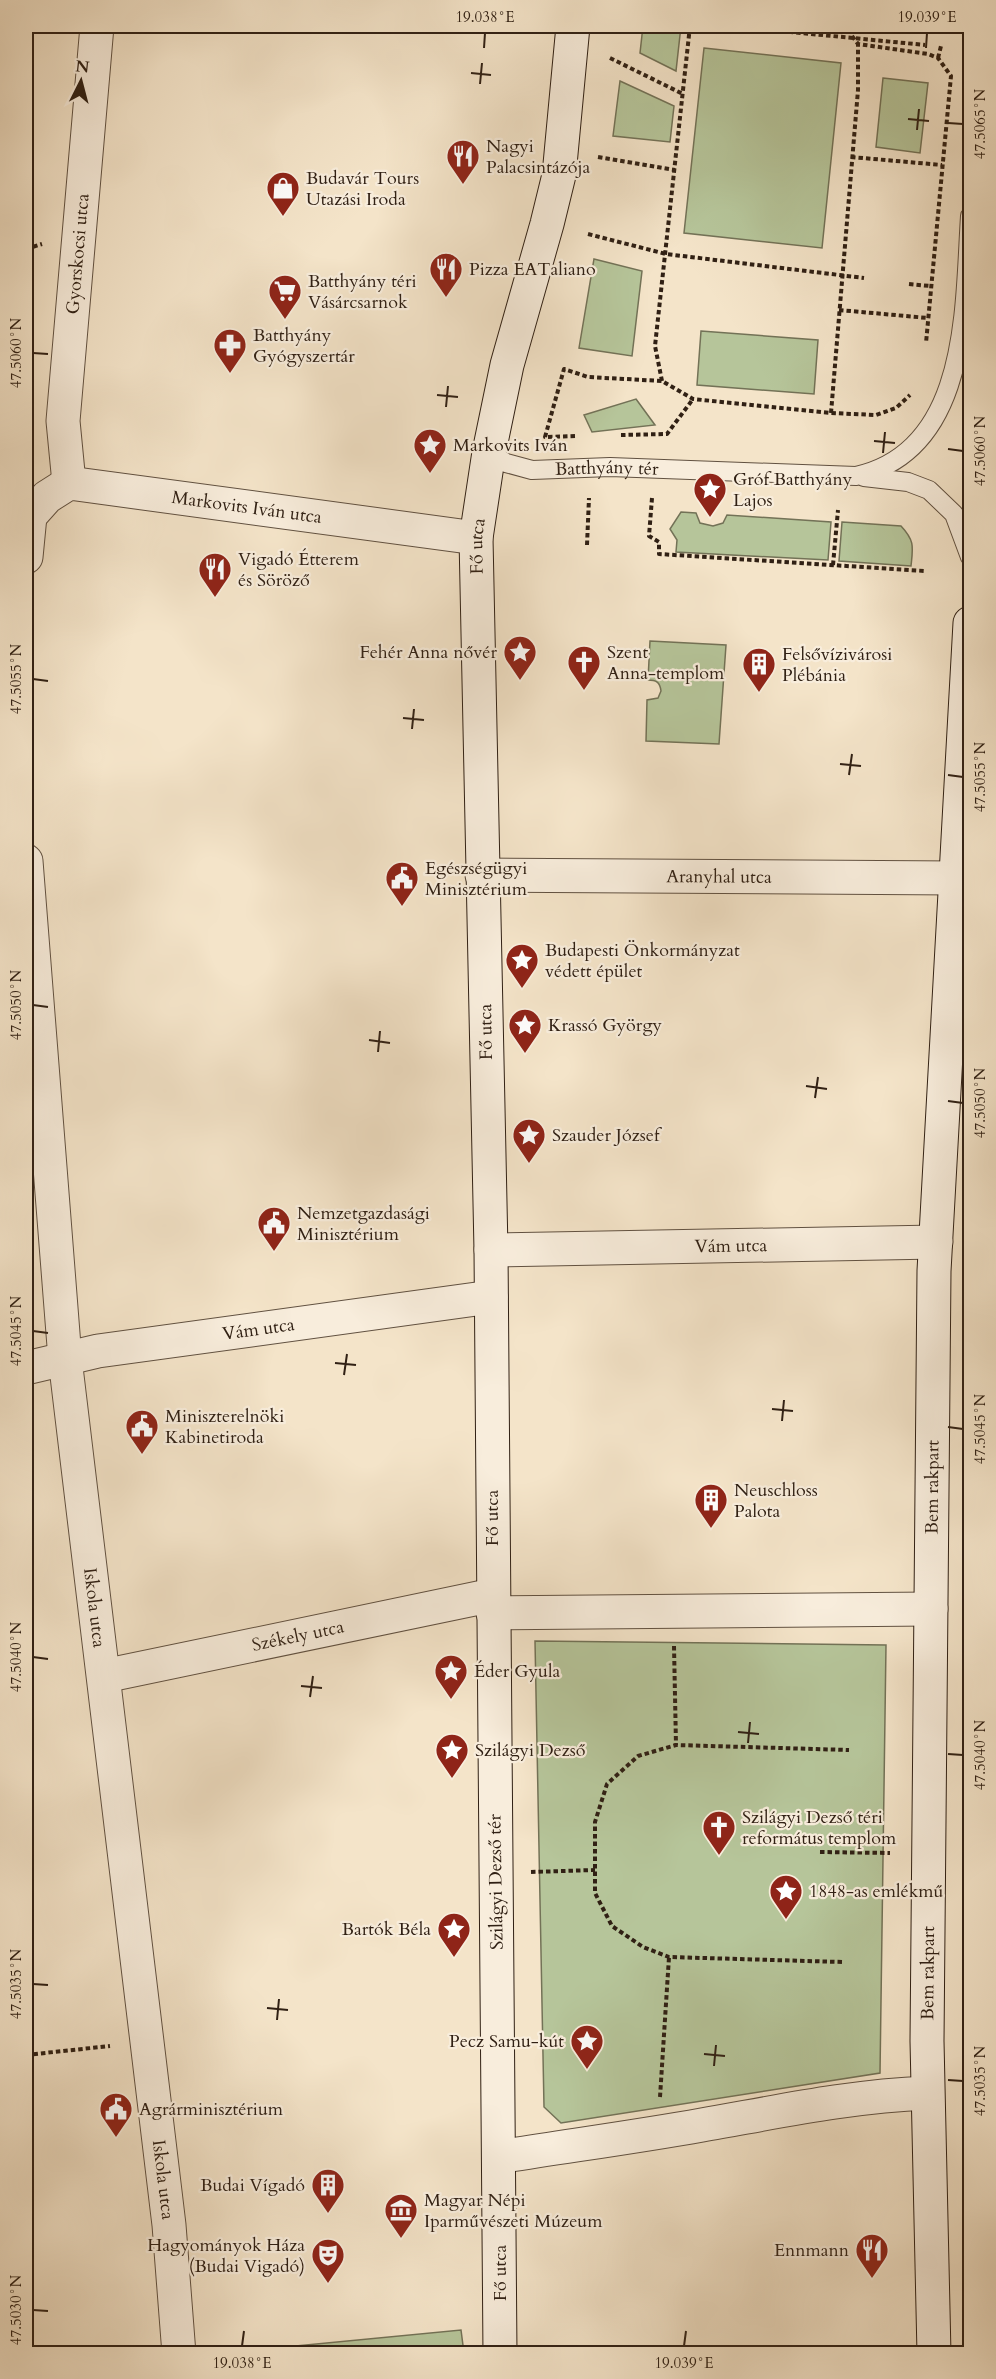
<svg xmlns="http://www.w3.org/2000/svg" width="996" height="2379" font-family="Cardo,serif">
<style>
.green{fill:#b6c59a;stroke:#737257;stroke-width:1.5}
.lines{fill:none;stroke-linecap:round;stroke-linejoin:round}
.lane-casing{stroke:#615141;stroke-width:20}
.street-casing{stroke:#615141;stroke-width:35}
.secondary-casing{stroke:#302014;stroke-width:35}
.path{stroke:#302014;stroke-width:4;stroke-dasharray:4.5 3;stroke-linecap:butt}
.lane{stroke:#f8eddc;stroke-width:18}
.street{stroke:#f8eddc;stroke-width:33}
.secondary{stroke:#f8eddc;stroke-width:33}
.ticks{fill:none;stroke:#302014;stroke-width:2}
.labels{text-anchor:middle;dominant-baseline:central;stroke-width:4.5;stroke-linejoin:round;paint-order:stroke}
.poi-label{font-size:18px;fill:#302014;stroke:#f8eddc;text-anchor:start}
.street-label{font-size:18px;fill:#302014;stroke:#f8eddc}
.neatline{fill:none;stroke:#302014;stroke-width:2}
.ticks-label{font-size:15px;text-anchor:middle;fill:#302014}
</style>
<rect width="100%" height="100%" fill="#f4e4c9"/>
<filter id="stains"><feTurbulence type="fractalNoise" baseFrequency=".00333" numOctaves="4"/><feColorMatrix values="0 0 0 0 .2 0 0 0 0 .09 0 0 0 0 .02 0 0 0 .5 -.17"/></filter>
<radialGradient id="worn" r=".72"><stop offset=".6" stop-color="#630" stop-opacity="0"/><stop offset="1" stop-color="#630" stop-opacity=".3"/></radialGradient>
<g class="green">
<path d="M643,26H681L676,71L640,53Z"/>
<path d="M704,48L841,63L822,248L684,233Z"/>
<path d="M883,78L928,83L920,153L876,147Z"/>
<path d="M620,81L674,106L670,142L613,136Z"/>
<path d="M594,259L642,271L632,356L579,348Z"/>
<path d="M701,331L818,340L814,394L697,385Z"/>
<path d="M636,399L655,425L592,432L584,415Z"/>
<path d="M681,512L696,513L700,523L713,526L723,523L727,515L831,522L828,560L676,552L677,540L670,529Z"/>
<path d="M842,522L901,526C915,541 913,547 911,566L839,561Z"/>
<path d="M650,641L726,645L719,744L646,741L647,700L658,698L661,691C660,682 656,680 648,680Z"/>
<path d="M535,1641L886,1645L880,2073L561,2123L544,2107Z"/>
<path d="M461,2330L464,2353H222Z"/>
</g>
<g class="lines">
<defs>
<g id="lane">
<path id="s1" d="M489,452L506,463L532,470L610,467L856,476C970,451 964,306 970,216"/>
<path d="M864,477L908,482L929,490L954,514L970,557"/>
</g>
<g id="street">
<path id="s2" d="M69,483L63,421L97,26"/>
<path id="s3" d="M30,516L47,497L69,483L476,538"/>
<path d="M26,557L30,516"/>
<path id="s4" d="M26,861L65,1359L169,2225L179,2354"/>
<path id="s5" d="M482,875L957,878"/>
<path id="s6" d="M491,1250L936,1242"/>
<path id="s7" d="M26,1368L98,1351L491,1297"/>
<path d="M493,1613L931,1609"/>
<path id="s8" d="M104,1676L493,1595"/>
<path d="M499,2157C567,2146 635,2137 702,2125C777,2112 851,2096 927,2093"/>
</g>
<g id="secondary">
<path id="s9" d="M500,2354L491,1250L476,538L489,452L507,365L547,224L559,175L573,26"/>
<path id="s10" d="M934,2354L927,2041L934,1271L970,623"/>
</g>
</defs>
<use href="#lane" class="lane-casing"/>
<use href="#street" class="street-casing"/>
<use href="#secondary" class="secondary-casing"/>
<g class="path">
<path d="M729,26L925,45"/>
<path d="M852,36L858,44L928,54L938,58L951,76L926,343"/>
<path d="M610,58L683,94"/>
<path d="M938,58L941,46"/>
<path d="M598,157L675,170"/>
<path d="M851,157L942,165"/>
<path d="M588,234L666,254L864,278"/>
<path d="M26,249L42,244"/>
<path d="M909,284L930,286"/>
<path d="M839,310L928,318"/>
<path d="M662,381L655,346L690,26"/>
<path d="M831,413L858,90V44"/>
<path d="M621,435L667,434L693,399"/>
<path d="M575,436L545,437L564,369L588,377L662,381L693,399L831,413L876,415L896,408L910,395"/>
<path d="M652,498L649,536L659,542V554L925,571"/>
<path d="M587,545L589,498"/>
<path d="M833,565L838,510"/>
<path d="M674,1646L676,1745"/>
<path d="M820,1852L890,1853"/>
<path d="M531,1872L595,1870"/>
<path d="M842,1962L669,1957L643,1947L612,1926L595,1893V1822L607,1784L638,1756L676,1745L849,1750"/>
<path d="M26,2055L110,2046"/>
<path d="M660,2097L669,1957"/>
</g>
<use href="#lane" class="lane"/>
<use href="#street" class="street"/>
<use href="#secondary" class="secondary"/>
</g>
<path class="ticks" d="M484,48L485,33M926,48L927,33M471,73L491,75M480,84L482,63M908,119L929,121M948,123L963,124M917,130L919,109M33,353L48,354M437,395L458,397M446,407L448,386M874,441L895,443M948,449L963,451M883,453L885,432M33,679L48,681M403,718L424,720M412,729L414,709M840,764L861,766M849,775L852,754M948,775L963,777M33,1005L48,1007M369,1040L390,1043M378,1052L380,1031M806,1086L827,1089M815,1098L818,1077M948,1101L963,1103M33,1331L48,1333M335,1363L356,1365M344,1375L347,1354M772,1409L793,1411M782,1421L784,1400M948,1427L963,1429M33,1657L48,1659M301,1686L322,1688M310,1697L313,1676M738,1732L759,1734M748,1743L750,1722M948,1754L963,1755M33,1984L48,1985M267,2008L288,2010M277,2020L279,1999M704,2054L725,2056M714,2066L716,2045M948,2080L963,2081M33,2310L48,2311M242,2346L244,2331M684,2346L686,2331"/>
<defs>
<symbol id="restaurant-pin" viewBox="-11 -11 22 30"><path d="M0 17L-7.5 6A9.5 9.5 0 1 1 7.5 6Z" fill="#8f2418" stroke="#f8eddc"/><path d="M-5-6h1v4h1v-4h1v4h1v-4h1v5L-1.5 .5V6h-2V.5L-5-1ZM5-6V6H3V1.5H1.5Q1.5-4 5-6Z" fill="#fff"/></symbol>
<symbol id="shop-pin" viewBox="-11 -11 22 30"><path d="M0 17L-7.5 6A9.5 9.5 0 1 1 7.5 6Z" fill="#8f2418" stroke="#f8eddc"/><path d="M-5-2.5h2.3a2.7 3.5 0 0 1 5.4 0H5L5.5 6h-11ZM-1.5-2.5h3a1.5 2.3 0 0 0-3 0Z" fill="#fff"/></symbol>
<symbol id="supermarket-pin" viewBox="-11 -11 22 30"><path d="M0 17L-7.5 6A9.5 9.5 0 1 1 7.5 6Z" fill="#8f2418" stroke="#f8eddc"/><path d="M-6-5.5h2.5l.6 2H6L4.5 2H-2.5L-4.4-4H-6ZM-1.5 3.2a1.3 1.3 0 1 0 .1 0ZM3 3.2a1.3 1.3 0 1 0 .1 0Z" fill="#fff"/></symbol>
<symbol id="pharmacy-pin" viewBox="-11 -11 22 30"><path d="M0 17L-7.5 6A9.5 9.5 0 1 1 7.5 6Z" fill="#8f2418" stroke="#f8eddc"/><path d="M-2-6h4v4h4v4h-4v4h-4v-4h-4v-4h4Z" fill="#fff"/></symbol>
<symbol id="sight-pin" viewBox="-11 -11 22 30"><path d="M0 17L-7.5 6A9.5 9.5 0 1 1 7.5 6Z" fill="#8f2418" stroke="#f8eddc"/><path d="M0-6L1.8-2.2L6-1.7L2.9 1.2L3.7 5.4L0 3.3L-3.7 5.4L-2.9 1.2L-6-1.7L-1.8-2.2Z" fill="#fff"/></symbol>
<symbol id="church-pin" viewBox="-11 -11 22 30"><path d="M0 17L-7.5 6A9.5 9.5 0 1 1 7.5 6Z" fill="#8f2418" stroke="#f8eddc"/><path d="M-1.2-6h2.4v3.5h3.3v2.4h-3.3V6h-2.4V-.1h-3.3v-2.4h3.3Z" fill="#fff"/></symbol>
<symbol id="building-pin" viewBox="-11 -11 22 30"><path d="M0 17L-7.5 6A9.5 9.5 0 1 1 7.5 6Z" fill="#8f2418" stroke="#f8eddc"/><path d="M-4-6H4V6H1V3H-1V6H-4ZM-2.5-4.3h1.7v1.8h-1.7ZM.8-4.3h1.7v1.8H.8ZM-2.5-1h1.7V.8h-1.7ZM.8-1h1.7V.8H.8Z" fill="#fff"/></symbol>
<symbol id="civic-pin" viewBox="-11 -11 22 30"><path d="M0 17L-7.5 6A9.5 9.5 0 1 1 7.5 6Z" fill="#8f2418" stroke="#f8eddc"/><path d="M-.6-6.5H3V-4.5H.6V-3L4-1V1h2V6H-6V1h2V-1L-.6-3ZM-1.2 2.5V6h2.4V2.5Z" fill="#fff"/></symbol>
<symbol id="museum-pin" viewBox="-11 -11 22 30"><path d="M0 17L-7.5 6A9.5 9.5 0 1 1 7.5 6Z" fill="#8f2418" stroke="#f8eddc"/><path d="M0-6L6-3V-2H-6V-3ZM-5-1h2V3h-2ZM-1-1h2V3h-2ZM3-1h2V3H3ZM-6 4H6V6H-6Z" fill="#fff"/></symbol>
<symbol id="theatre-pin" viewBox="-11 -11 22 30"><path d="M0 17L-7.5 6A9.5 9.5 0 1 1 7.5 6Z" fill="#8f2418" stroke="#f8eddc"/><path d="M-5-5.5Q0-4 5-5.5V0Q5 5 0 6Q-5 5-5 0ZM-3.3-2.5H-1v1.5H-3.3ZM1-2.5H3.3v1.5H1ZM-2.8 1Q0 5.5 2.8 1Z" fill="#fff"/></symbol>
</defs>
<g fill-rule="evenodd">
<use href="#restaurant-pin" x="444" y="137" width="38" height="52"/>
<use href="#shop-pin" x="264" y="169" width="38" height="52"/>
<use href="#restaurant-pin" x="427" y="250" width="38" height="52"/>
<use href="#supermarket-pin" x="266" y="272" width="38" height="52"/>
<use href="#pharmacy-pin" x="211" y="326" width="38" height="52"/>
<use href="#sight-pin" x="411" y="426" width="38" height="52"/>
<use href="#sight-pin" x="691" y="470" width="38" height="52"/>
<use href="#restaurant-pin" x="196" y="550" width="38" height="52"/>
<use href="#sight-pin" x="501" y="633" width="38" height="52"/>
<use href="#church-pin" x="565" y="643" width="38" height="52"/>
<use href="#building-pin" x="740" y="645" width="38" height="52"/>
<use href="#civic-pin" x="383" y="859" width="38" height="52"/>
<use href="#sight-pin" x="503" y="941" width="38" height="52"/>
<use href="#sight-pin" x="506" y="1006" width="38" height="52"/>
<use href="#sight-pin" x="510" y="1116" width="38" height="52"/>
<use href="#civic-pin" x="255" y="1204" width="38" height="52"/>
<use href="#civic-pin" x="123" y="1407" width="38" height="52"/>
<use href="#building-pin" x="692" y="1481" width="38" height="52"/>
<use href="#sight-pin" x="432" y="1652" width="38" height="52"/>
<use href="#sight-pin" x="433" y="1731" width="38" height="52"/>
<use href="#church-pin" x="700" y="1808" width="38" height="52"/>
<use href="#sight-pin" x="767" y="1872" width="38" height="52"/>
<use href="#sight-pin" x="435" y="1910" width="38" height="52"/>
<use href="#sight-pin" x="568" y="2022" width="38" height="52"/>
<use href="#civic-pin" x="97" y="2090" width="38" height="52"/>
<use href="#building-pin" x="309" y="2166" width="38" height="52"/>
<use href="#museum-pin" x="382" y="2191" width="38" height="52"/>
<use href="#restaurant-pin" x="853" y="2231" width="38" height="52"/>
<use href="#theatre-pin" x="309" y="2236" width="38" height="52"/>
</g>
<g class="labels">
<g class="poi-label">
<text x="486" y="146">Nagyi<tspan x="486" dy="21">Palacsintázója</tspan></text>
<text x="306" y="178">Budavár Tours<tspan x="306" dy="21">Utazási Iroda</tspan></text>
<text x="469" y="269">Pizza EATaliano</text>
<text x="308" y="281">Batthyány téri<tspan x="308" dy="21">Vásárcsarnok</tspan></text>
<text x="253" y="335">Batthyány<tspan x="253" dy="21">Gyógyszertár</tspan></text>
<text x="453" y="445">Markovits Iván</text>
<text x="733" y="479">Gróf Batthyány<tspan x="733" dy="21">Lajos</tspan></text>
<text x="238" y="559">Vigadó Étterem<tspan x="238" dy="21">és Söröző</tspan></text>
<text x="497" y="652" text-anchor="end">Fehér Anna nővér</text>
<text x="607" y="652">Szent<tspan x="607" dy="21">Anna-templom</tspan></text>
<text x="782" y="654">Felsővízivárosi<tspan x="782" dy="21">Plébánia</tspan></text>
<text x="425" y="868">Egészségügyi<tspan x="425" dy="21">Minisztérium</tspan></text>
<text x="545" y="950">Budapesti Önkormányzat<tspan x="545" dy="21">védett épület</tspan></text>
<text x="548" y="1025">Krassó György</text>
<text x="552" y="1135">Szauder József</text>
<text x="297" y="1213">Nemzetgazdasági<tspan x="297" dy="21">Minisztérium</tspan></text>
<text x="165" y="1416">Miniszterelnöki<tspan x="165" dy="21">Kabinetiroda</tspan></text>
<text x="734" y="1490">Neuschloss<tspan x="734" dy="21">Palota</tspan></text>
<text x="474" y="1671">Éder Gyula</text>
<text x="475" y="1750">Szilágyi Dezső</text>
<text x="742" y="1817">Szilágyi Dezső téri<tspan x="742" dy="21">református templom</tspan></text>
<text x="809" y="1891">1848-as emlékmű</text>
<text x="431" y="1929" text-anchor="end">Bartók Béla</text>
<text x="564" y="2041" text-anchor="end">Pecz Samu-kút</text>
<text x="139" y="2109">Agrárminisztérium</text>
<text x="305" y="2185" text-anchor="end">Budai Vígadó</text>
<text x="424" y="2200">Magyar Népi<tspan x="424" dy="21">Iparművészeti Múzeum</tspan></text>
<text x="305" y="2245" text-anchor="end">Hagyományok Háza<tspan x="305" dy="21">(Budai Vigadó)</tspan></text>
<text x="849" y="2250" text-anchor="end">Ennmann</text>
</g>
<g class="street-label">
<text stroke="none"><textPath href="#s2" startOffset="230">Gyorskocsi utca</textPath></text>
<text stroke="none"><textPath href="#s1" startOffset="122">Batthyány tér</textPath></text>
<text stroke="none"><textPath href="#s3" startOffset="231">Markovits Iván utca</textPath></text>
<text stroke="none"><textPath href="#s9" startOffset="1808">Fő utca</textPath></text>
<text stroke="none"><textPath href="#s5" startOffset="237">Aranyhal utca</textPath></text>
<text transform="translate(486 1032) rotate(-91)">Fő utca</text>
<text stroke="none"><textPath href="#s6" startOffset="240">Vám utca</textPath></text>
<text stroke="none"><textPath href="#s7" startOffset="236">Vám utca</textPath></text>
<text stroke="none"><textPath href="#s10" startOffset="867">Bem rakpart</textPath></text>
<text transform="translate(492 1518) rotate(-90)">Fő utca</text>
<text stroke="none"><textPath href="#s4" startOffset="750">Iskola utca</textPath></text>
<text stroke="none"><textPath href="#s8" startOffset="198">Székely utca</textPath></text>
<text transform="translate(496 1882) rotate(-91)">Szilágyi Dezső tér</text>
<text stroke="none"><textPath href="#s10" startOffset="381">Bem rakpart</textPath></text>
<text stroke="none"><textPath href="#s4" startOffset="1326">Iskola utca</textPath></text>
<text transform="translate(500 2273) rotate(-90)">Fő utca</text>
</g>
</g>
<rect width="996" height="2379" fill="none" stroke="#f4e4c9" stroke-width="66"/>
<g transform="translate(81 81) rotate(6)" stroke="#f8eddc" stroke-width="4.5" paint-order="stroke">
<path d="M0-4.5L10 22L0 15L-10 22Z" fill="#302014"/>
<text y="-9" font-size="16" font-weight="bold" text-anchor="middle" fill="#302014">N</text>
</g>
<rect x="33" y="33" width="930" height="2313" class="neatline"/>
<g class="ticks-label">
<text x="485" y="22">19.038°E</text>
<text x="927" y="22">19.039°E</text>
<text transform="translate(980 124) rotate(-90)" y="5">47.5065°N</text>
<text transform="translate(16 353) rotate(-90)" y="5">47.5060°N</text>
<text transform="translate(980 451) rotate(-90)" y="5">47.5060°N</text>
<text transform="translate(16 679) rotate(-90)" y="5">47.5055°N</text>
<text transform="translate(980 777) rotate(-90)" y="5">47.5055°N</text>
<text transform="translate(16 1005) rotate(-90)" y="5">47.5050°N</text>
<text transform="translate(980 1103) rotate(-90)" y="5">47.5050°N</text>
<text transform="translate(16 1331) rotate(-90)" y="5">47.5045°N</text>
<text transform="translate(980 1429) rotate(-90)" y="5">47.5045°N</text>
<text transform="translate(16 1657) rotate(-90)" y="5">47.5040°N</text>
<text transform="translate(980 1755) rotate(-90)" y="5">47.5040°N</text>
<text transform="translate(16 1984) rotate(-90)" y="5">47.5035°N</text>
<text transform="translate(980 2081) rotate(-90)" y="5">47.5035°N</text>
<text transform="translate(16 2310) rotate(-90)" y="5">47.5030°N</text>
<text x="242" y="2368">19.038°E</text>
<text x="684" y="2368">19.039°E</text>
</g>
<rect width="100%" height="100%" filter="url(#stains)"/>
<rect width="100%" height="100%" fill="url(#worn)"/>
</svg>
